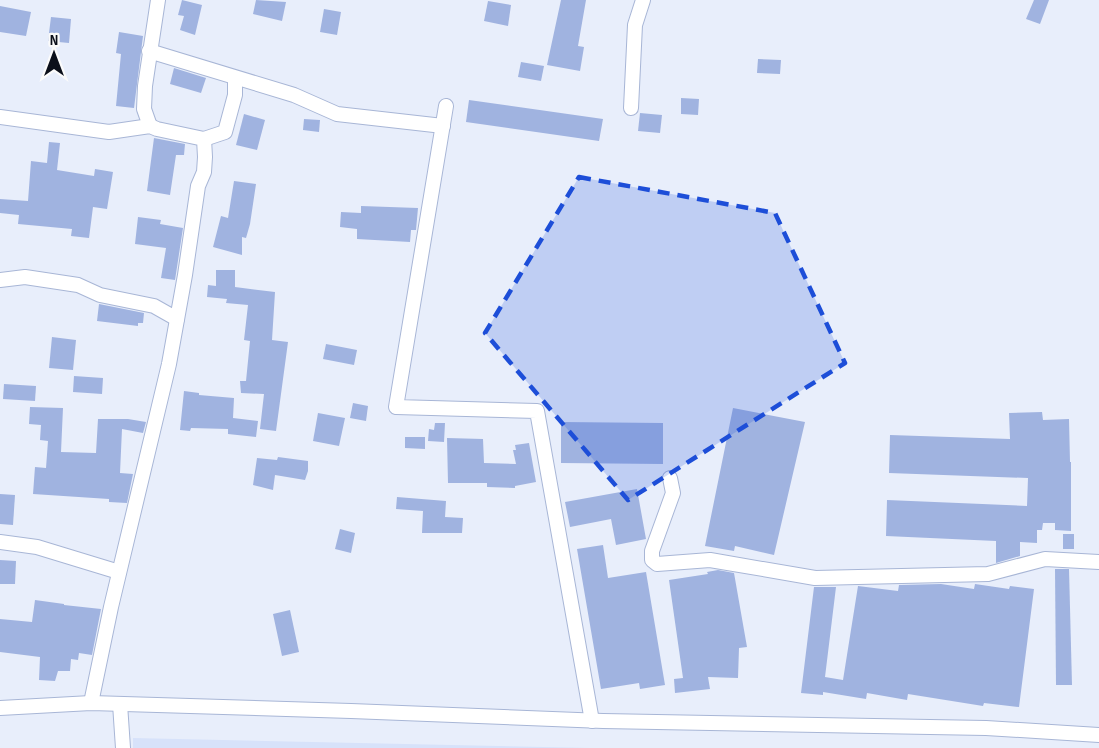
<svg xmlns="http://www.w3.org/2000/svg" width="1099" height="748" font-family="'Sofia Sans Condensed',sans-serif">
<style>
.built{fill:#d7e2fa}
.building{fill:#a0b3e0}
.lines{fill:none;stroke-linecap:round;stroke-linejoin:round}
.minor-casing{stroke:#a8b6d6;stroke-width:16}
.minor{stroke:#fff;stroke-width:14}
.marked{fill:#1d4ed8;fill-opacity:0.2;stroke:#1d4ed8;stroke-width:4.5;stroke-dasharray:12 8;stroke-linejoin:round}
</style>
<rect width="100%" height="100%" fill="#e8eefb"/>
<path class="built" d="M133,738L590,748H133Z"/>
<g class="building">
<path d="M182,0L202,5L195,35L180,30L184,16L178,15Z"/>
<path d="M256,0L286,2L282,21L253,14Z"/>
<path d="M561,0H586L578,46L584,47L580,71L547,65Z"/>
<path d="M1034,0H1049L1040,24L1026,19Z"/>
<path d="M488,1L511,5L508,26L484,21Z"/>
<path d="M0,6L31,12L26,36L0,32Z"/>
<path d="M324,9L341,12L337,35L320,32Z"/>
<path d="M51,17L71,19L69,43L48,41Z"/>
<path d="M119,32L143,36L134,108L116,106L121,54L116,53Z"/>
<path d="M758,59L781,60L780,74L757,73Z"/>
<path d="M521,62L544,66L541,81L518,77Z"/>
<path d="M174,68L206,78L201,93L170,84Z"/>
<path d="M681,98L699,99L698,115L681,114Z"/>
<path d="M469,100L603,119L599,141L466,122Z"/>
<path d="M640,113L662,115L660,133L638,131Z"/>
<path d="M244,114L265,120L257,150L236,145Z"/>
<path d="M304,119L320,120L319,132L303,130Z"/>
<path d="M154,138L185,144L184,155H176L170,195L147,191Z"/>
<path d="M49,142L60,143L57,170L94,176L95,169L113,172L107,209L93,207L89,238L71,236L72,229L18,224L19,215L0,213V199L28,201L31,161L47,163Z"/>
<path d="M234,181L256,184L250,224L246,238L242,237V255L213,247L221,216L228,218Z"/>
<path d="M361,206L418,208L416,230H411L410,242L357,239V229L340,227L341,212L361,213Z"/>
<path d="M138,217L161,220L160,224L183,228L175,280L161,278L166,248L135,244Z"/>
<path d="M216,270H235V287L275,292L272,340L288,342L276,431L260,429L264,394L241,393L240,381H246L250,341L244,340L248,305L226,303L227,299L207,297L208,285L216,286Z"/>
<path d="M99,304L144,313L143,323H138V326L97,321Z"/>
<path d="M52,337L76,340L73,370L49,368Z"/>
<path d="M326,344L357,350L354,365L323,359Z"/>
<path d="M74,376L103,378L102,394L73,392Z"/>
<path d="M4,384L36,386L35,401L3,399Z"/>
<path d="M184,391L199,393V395L234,398L233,418L258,421L256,437L228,434V429L191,428L190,431L180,430Z"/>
<path d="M353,403L368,406L366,421L350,418Z"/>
<path d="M30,407L63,408L61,452L96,453L98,419H128L146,422L143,433L122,429L120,473L133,474L127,503L109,502V499L33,494L35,467L46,468L48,441L40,440L41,425L29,424Z"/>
<path d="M733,408L805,422L774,555L735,546L734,551L705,546Z"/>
<path d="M1042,412L1043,420L1069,419L1070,462H1071V531L1055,530V523H1043L1042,530H1037V543L1020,542V556L996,563V541L886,536L887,500L1027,506L1028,478L889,473L890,435L1010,439L1009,413Z"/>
<path d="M318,413L345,418L339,446L313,441Z"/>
<path d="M561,422L663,423V464L561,463Z"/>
<path d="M435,423H445L444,442L428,441L429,429L434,430Z"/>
<path d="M405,437H425V449L405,448Z"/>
<path d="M447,438L483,439L484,463L516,464L513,450H516L515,445L529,443L536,482L515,486V488L487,487V483H448Z"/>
<path d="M278,457L308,461V471L305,480L275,475L273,490L253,485L257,458L277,460Z"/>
<path d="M637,489L646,539L616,545L611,519L570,527L565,502Z"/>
<path d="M0,494L15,495L13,525L0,524Z"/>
<path d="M397,497L446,501L445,517L463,518L462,533H422L423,511L396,509Z"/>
<path d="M340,529L355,533L351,553L335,549Z"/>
<rect x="1063" y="534" width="11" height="15"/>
<path d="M603,545L608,578L646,572L665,685L640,689L639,683L601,689L577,549Z"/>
<path d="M0,560L16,561L15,584H0Z"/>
<path d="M1055,569H1069L1072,685H1056Z"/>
<path d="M718,570L734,573L747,647L739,648L738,678L708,677L710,689L675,693L674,679L683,678L669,580L708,574L707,572Z"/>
<path d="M941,584L974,589L975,584L1009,589L1010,586L1034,589L1019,707L984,703L983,706L908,694L907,700L867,693L866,699L823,692V695L801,693L814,587H836L825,677L843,680L858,586L898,591L899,585Z"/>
<path d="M35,600L64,604V605L101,609L92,655L79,653L78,660L71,659L70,671H58L55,681L39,680L40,657L0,652V619L32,622Z"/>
<path d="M290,610L299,652L282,656L273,614Z"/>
</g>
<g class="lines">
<defs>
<g id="minor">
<path d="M149,51L294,95L337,114L443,126"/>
<path d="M446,106L396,407L537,411L592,721"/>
<path d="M631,108L635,25L643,0"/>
<path d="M0,117L109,132L150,126L157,129L204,139L205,157L204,172L198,186L185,275L169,364L111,607L91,703"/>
<path d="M150,126L144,109L145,86L158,0"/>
<path d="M204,139L225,132L235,95V78"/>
<path d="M0,280L25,277L78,285L100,295L154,306L177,319"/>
<path d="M670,478L673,493L652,551V560L657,564L710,560L815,578L988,574L1045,559L1099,562"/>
<path d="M0,542L37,547L119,572"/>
<path d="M120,704L123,748"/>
<path d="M0,708L91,703L351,711L603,721L986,728L1099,735"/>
</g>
</defs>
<use href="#minor" class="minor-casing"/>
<use href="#minor" class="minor"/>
</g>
<path class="marked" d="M579,177L775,213L845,363L628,500L485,333Z"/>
<g transform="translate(54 54)" stroke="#fbfbfb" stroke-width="4.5" paint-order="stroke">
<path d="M0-4.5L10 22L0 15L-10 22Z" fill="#0b0f1a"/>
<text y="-9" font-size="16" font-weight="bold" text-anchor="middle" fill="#0b0f1a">N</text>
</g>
</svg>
